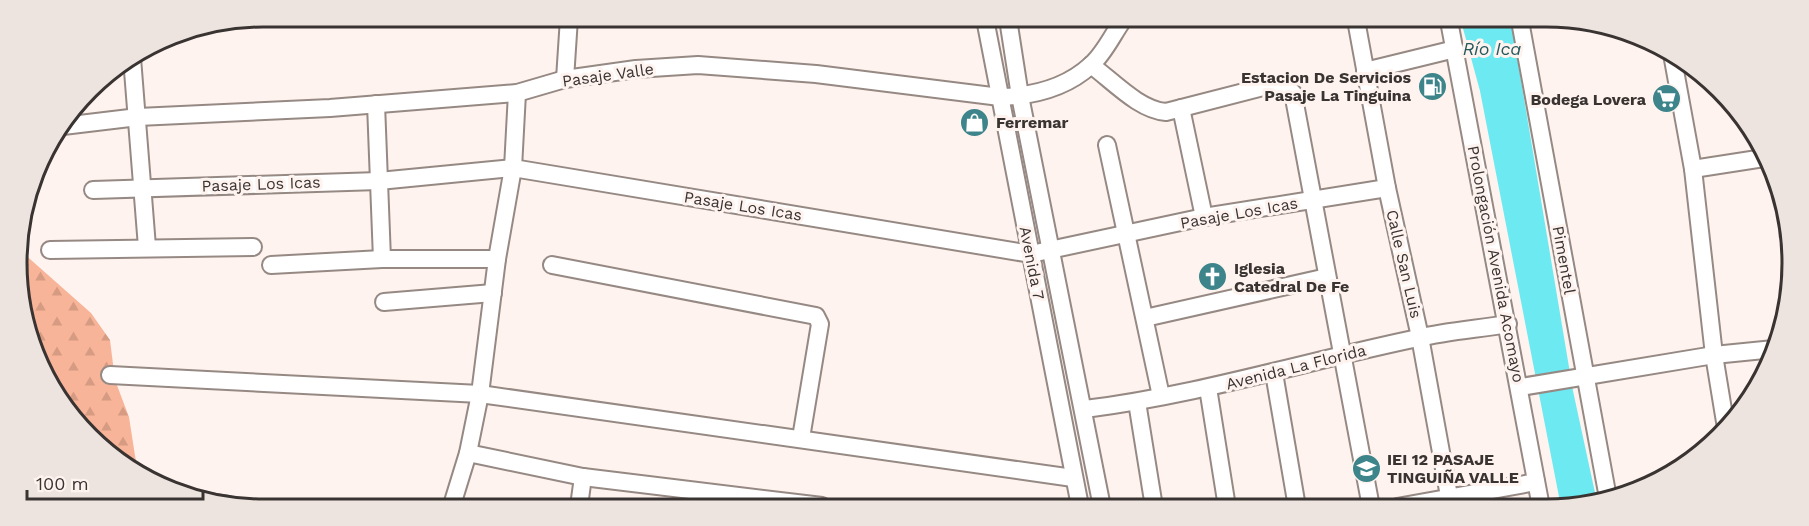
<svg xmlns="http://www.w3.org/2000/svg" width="1809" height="526" font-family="'Work Sans',sans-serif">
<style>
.forest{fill:url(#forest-firs)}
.water{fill:#6ce9f1}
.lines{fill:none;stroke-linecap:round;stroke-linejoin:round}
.minor-casing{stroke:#968984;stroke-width:20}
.minor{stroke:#fff;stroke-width:16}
.labels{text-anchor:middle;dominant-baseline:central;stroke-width:6;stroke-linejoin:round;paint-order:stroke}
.street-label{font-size:16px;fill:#393432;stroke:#fef3ee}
.poi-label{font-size:16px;font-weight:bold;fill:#393432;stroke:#fef3ee;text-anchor:start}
.water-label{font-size:18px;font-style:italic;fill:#23585c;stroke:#fef3ee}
.rim{fill:none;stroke:#393432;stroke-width:3}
</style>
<defs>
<pattern id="forest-firs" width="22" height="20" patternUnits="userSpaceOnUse" patternTransform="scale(1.5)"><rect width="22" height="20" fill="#f8b498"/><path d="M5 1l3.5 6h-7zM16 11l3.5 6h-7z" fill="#d59b83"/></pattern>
</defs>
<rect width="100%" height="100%" fill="#fef3ee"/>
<path class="forest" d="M18,251L22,252L91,313L110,340L115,380L129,417L138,475L68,413L25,327Z"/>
<path class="water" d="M1461,21H1511L1573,391L1597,502L1578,507H1561L1480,91Z"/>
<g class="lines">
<defs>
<g id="minor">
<path d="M985,19L1080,506"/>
<path d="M1008,19L1020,96L1102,507"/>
<path d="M1356,20L1387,188L1420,337L1451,507"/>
<path d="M1449,21L1541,507"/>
<path d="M1520,21L1608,498"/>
<path d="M1672,54L1693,169L1714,355L1726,428"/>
<path d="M132,58L147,247"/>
<path d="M1091,65C1113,81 1139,110 1166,112L1275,84L1283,85L1293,93L1371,507"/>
<path d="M1365,71L1455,49"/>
<path d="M565,79L569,18"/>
<path d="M376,104L382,259"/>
<path d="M1181,108L1204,217"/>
<path d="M63,126L138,117L330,108L517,93L565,79L636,69L698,65L816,74L1000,97C1033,96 1066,88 1091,65C1104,54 1113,34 1123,20"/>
<path d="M1107,145L1161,396"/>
<path d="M1693,169L1764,158"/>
<path d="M93,190L379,181L513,168L1031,254L1204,217L1387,188"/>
<path d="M50,250L253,247"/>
<path d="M271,265L382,259H497"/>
<path d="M552,265L816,316L820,324L801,438"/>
<path d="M384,302L493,293"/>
<path d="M1145,318L1327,277"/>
<path d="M1274,373L1297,507"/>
<path d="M110,375L480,394L1073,478"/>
<path d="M1521,387L1714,355L1774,349"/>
<path d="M1208,388L1227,507"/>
<path d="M1137,402L1154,507"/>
<path d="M1085,409C1198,395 1307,361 1418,338C1448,331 1478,329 1508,324"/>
<path d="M468,453L583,477L822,506"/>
<path d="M208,502L228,505"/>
<path d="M452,505L468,453L480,394L497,259L513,168L517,93"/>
<path d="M579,506L583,477"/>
<path d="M1397,507L1536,482"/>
</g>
</defs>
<use href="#minor" class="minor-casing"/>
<use href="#minor" class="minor"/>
</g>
<defs>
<symbol id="fuel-disc" viewBox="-11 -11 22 22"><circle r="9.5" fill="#3d858a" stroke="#fef3ee"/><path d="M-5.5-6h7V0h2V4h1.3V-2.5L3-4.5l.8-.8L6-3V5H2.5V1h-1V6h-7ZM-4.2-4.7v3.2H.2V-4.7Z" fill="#fff"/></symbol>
<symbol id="supermarket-disc" viewBox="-11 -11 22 22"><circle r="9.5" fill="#3d858a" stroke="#fef3ee"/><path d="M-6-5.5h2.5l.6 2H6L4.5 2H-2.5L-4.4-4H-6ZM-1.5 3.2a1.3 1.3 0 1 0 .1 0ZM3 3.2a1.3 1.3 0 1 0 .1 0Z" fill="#fff"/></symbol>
<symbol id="shop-disc" viewBox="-11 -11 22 22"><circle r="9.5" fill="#3d858a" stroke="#fef3ee"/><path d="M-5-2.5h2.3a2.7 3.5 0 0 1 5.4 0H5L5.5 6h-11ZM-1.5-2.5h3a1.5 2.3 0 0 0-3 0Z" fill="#fff"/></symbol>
<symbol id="church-disc" viewBox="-11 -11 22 22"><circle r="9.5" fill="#3d858a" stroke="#fef3ee"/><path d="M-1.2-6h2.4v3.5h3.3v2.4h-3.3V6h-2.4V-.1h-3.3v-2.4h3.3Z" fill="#fff"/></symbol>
<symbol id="school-disc" viewBox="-11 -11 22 22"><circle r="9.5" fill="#3d858a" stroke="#fef3ee"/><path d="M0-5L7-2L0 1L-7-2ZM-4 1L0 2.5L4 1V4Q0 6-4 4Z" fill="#fff"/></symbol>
</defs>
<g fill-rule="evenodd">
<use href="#fuel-disc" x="1416" y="70" width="33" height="33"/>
<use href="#supermarket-disc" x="1650" y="82" width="33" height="33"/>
<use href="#shop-disc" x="958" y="106" width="33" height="33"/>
<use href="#church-disc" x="1196" y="260" width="33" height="33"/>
<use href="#school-disc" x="1350" y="452" width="33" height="33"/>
</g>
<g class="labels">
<g class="street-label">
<text transform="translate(608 75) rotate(-8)">Pasaje Valle</text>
<text transform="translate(261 184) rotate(-2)">Pasaje Los Icas</text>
<text transform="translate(743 206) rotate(9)">Pasaje Los Icas</text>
<text transform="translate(1239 213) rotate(-10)">Pasaje Los Icas</text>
<text transform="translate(1564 260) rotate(80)">Pimentel</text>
<text transform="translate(1032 263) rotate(79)">Avenida 7</text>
<text transform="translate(1404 264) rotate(77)">Calle San Luis</text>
<text transform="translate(1496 264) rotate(79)">Prolongación Avenida Acomayo</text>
<text transform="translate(1296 367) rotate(-14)">Avenida La Florida</text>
</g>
<g class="poi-label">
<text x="1411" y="77" text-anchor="end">Estacion De Servicios<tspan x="1411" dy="18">Pasaje La Tinguina</tspan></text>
<text x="1646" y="99" text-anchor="end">Bodega Lovera</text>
<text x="996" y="122">Ferremar</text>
<text x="1234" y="268">Iglesia<tspan x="1234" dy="18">Catedral De Fe</tspan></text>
<text x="1387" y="459">IEI 12 PASAJE<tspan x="1387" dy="18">TINGUIÑA VALLE</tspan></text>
</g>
<g class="water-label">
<text x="1492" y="48">Río Ica</text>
</g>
</g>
<path d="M0 0H1809V526H0ZM263 27H1546A236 236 0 0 1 1782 263V263A236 236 0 0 1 1546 499H263A236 236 0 0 1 27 263V263A236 236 0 0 1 263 27Z" fill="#eee4df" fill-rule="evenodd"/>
<path class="rim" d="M263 27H1546A236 236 0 0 1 1782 263V263A236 236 0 0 1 1546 499H263A236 236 0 0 1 27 263V263A236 236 0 0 1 263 27Z"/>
<path d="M27 490v9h176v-9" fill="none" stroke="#393432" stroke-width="3"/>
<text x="36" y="490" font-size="18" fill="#393432" stroke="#fef3ee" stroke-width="4.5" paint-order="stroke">100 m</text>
</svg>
